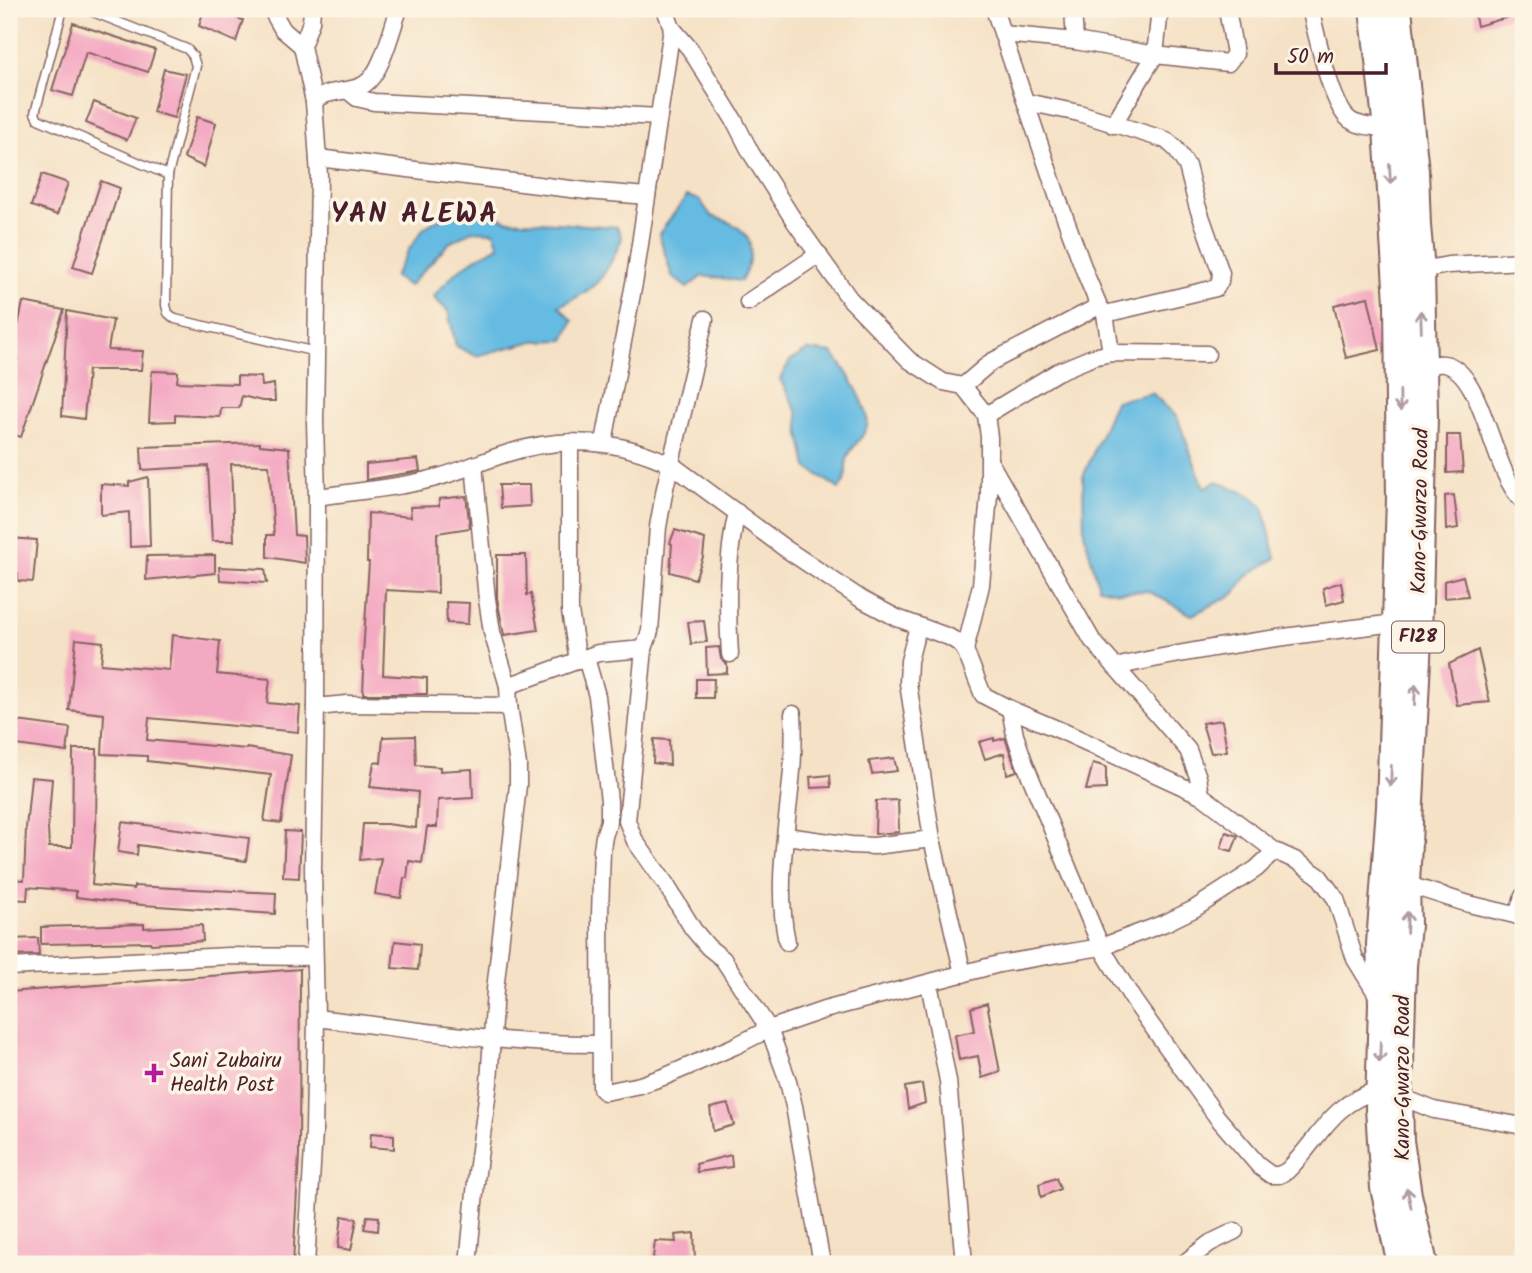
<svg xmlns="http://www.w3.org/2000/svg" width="1532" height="1273" font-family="Kalam,sans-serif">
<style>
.water{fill:#65bbe2;stroke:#586d86;stroke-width:2}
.building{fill:#f4a9c2}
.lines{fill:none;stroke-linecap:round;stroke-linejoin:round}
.service-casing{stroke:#866361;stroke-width:11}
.minor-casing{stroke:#866361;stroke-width:19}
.primary-casing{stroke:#866361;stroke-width:30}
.service{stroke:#fff;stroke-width:8}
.minor{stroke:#fff;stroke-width:16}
.primary{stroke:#fff;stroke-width:26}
.oneway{stroke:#ae9aa0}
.poi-dot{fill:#b5179e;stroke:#fcf5e5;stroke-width:2.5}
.labels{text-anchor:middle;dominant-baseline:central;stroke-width:7;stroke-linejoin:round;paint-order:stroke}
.shield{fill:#fcf5e5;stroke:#7f5f63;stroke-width:2}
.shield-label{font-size:19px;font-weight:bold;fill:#4a1f2b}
.street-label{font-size:21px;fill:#4a1f2b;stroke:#fcf5e5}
.poi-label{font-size:21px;fill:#4a1f2b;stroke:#fcf5e5;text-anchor:start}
.district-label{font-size:28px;font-weight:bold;letter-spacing:2px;fill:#4a1f2b;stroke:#fcf5e5}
</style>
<rect width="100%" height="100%" fill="#fcf5e5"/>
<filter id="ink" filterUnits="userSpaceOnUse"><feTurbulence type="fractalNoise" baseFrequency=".0143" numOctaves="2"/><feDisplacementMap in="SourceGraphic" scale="14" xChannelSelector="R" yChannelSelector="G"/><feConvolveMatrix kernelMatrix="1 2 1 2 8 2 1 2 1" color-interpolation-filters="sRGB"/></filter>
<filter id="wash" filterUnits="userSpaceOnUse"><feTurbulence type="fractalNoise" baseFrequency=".00686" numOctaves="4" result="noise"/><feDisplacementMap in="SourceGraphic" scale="28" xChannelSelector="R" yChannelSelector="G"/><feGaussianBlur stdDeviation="1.57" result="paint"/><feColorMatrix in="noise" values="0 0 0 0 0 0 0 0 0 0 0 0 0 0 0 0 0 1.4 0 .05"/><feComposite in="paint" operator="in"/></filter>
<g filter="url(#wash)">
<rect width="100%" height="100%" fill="#f5e1c5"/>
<g class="water">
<path d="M687,196L700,200L711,216C751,227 760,245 741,281L702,276L687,288L672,276L659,234Z"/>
<path d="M453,210H487L506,220L617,227L622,238C606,276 598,289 559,306L573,321L564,340L534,341L476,356L456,346L448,311L433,297L455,273L476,258L499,246L494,232L472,231L449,243L409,286L394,277L408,251L424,228Z"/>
<path d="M808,350L832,353C844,367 871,407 867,426C864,438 850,447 847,459C843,474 851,473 839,489L807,467L799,429L798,413L780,379L790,361Z"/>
<path d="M1152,393L1177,417L1204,488L1217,481L1250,495L1263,506L1276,558L1248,575L1234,594L1192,615L1148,591L1120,592L1099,588L1084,532L1083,477L1115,401Z"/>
</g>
<g id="blocks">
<g class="building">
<path d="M204,9L243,20L236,42L199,26Z"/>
<path d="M1486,9H1523V13L1477,26L1474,12Z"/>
<path d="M73,23L155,50L148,72L86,52L73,96L52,90Z"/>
<path d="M164,69L186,74L174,118L153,112Z"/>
<path d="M94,102L136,118L127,140L86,123Z"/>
<path d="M197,117L216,123L204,167L184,158Z"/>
<path d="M42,174L68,183L57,215L31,206Z"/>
<path d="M101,181L120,188L92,273L73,267Z"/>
<path d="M1368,297L1380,350L1346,358L1334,305Z"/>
<path d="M23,302L64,310L21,437L9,433V386L18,356L9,355V335L16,336Z"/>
<path d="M67,311L113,320L108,350L143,351L141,370H88L84,419L62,416Z"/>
<path d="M152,371L178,372L177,382L237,384V376L261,377L262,386L274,384L275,401H262L242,396L239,408H221L220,417L175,415V421L149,422Z"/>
<path d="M1447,435H1460L1463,472L1447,473Z"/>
<path d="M260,443V445L289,448L294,535L304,536L305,563L267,557V535H274L269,465L231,464L234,541H212L208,466L142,470L141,447Z"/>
<path d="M418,459L420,471L366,480V464Z"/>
<path d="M148,477L150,546L130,547L129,512L101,515V484L129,486V482Z"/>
<path d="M499,485H529L530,506L501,508Z"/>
<path d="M1454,495L1458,528L1446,530L1445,496Z"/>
<path d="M466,496L470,528L437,533L438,593L386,590L383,675L427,678V694H363L364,671L362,670L369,562H367L368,513L411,517L410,507L439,506V499Z"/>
<path d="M675,530L705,539L703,557L695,579L670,572L672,544L670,543Z"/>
<path d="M9,538L37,540L33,582L18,581V573L9,574Z"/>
<path d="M215,555V573L146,580L147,556Z"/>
<path d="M497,555H526L527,595L531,594L538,630L504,635L497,598Z"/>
<path d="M219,567L265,569L267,583L220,580Z"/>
<path d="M1463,576L1468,596L1444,598V581Z"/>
<path d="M1341,582L1344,600L1326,605L1323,588Z"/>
<path d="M446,602L469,603L468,624L447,623Z"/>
<path d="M704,621L707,642L691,644L688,622Z"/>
<path d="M172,635L220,641L217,674L270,679L267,703L300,706L298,732L149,718L147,740L246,749V748L291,755L281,823L264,821L271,775L147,761V756L102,754L104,714L69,710L76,639L103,642L101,664L169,670Z"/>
<path d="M719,647L721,659L727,664V673L707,674L706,648Z"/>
<path d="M1478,650L1490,702L1457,705L1449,664Z"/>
<path d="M696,679H714L713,698H696Z"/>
<path d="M10,720L70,728L67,752L9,744Z"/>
<path d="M1222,720L1227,751L1211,753L1202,723Z"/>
<path d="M415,736L416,765L440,767V771L472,769L473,798L438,800L437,827H427L422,863L409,861L407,878H404L401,898L375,894L381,858L360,860L363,824H387L416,828L418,792L370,787L374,762L381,763L383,737Z"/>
<path d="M994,738V741L1005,738L1017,771L1007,774L1004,753L985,759L979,742Z"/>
<path d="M654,739L669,740L670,765L653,763Z"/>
<path d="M73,749H97L96,825L92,885L134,889V886L276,893L275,914L143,905L76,897V891L28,887L27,900L9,899V879L24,880L26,828L31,777L52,779L48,829L49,847H72Z"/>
<path d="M894,758L897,771L872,774L869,761Z"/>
<path d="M1093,763L1106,767V789L1086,790Z"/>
<path d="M830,775L831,787L811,788L810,777Z"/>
<path d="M898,800L899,832L875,834L876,801Z"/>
<path d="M122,822L249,838L246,861L138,845L137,855L118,852Z"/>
<path d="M285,831L301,832L299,878L283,877Z"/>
<path d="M1226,832L1238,836L1232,851L1221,848Z"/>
<path d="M144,924V928L202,925L203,941L151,944L150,942L41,944V927Z"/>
<path d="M38,938L39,955L9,956V939Z"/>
<path d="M395,941L420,944L418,970L392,968Z"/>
<path d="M300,969L299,1154L293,1264H9V992Z"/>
<path d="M987,1003L1000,1072L982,1078L978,1056L959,1060L955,1035L975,1031L971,1008Z"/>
<path d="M922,1084L925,1103L908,1109L905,1087Z"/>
<path d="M728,1104L734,1125L713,1131L710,1108Z"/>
<path d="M371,1133L394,1135V1149L370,1147Z"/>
<path d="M731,1155L732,1167L697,1172L696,1164Z"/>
<path d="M1056,1178L1060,1189L1041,1197L1039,1184Z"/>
<path d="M342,1216L357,1219L351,1250L338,1248Z"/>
<path d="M367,1216L379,1217L378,1231L364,1229Z"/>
<path d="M694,1233L695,1261L665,1263L653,1258L655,1241L676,1242L675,1235Z"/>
</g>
</g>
</g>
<g filter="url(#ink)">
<use href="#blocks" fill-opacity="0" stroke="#866361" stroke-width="2"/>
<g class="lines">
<defs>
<g id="service">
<path d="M63,9L35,113L38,119L168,175"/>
<path d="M85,9L187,49L193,56L196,66L168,175L166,305L168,313L175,319L316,352"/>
</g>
<g id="minor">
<path d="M271,9L283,30L302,46"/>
<path d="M665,9L672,28L690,49L734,120L751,153L795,222L849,298L909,360L943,382L963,386L986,415L989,437V495L981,585L965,650"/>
<path d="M994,9L1060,204L1086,275L1099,306L1105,314L1111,353"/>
<path d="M1073,9L1075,41"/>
<path d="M1310,9C1317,34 1331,107 1350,120C1360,127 1375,127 1387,128"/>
<path d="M1003,34L1075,41L1155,55L1228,63L1235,54L1227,9"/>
<path d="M347,90L357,98L374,102L659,117"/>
<path d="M314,102C326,88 350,94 365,84C382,73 392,28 399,9"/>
<path d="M1026,102L1079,113L1166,140L1175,148L1187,166L1197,205L1221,273L1220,281L1216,288L1105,314"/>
<path d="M1113,125L1155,55L1160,9"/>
<path d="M318,158L587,191L647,196"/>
<path d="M1421,270L1448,265L1523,261"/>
<path d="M748,302L819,254"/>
<path d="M705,319L665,488L658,527L650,631L644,649L627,821L635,841L665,883L693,929L708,947L723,959L769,1029L787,1078L794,1106L822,1264"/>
<path d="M1423,366C1429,365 1438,363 1444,364C1484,370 1491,472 1523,501"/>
<path d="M963,386L991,362L1099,306"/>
<path d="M986,415L1057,372L1093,357L1111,353L1207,354"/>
<path d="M570,442V611L578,661"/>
<path d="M604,442L635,278L672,28"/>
<path d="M991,464L1092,640L1188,750L1198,777L1201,795"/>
<path d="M317,497C357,491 400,488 439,477C461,471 483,461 505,454C561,435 619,439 672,465L786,549L861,599L897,618L949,637L959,643L965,650L983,695L1010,709L1064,732L1201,795L1275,851L1297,861L1319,876L1336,899L1355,959L1379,998"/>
<path d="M918,626L909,661L908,683L932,839L963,974"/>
<path d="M730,654C727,606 726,559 737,512"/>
<path d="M586,658L597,696L609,801V821L604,836L602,849L600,915L601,1088L605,1092L640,1085L666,1076L735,1046L769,1029L824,1010L999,964L1101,947L1165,923L1194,909L1256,869L1275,851"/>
<path d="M1115,667C1208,646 1302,634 1396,623"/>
<path d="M508,686L598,653L644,649"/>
<path d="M316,707L347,704L509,706"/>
<path d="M1010,709L1015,735L1025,764L1101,947L1134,1001L1217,1117L1260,1167L1271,1175H1279L1287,1171C1320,1139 1330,1103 1379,1090"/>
<path d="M786,836L851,845L874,846L932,839"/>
<path d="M1406,884L1469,904L1523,917"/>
<path d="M1517,916L1523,896"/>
<path d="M787,942C771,866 798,791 793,714"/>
<path d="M9,967L229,956L313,957"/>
<path d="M929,983L948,1081L964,1264"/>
<path d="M316,1018C411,1029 504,1045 600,1044"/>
<path d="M1399,1096L1434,1110L1523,1126"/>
<path d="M306,1264L314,1132L316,1018L313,869L316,707L317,497L315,422L319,176L314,102L302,46L311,22L312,9"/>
<path d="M468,1264L477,1172L489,1083L495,990L518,785V765L509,706L508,686L492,632L487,599L474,465"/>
<path d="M1183,1264L1210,1243L1235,1231"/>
</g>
<g id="primary">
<path d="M1373,9L1387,128L1398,302L1400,499L1390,807L1380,944L1382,1003L1379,1108L1384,1188L1401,1264"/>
<path d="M1398,9L1415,171L1417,226L1421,270L1424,418L1418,638L1406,884L1407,925L1403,966L1399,1096L1400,1141L1408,1195L1424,1264"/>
</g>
</defs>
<use href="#service" class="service-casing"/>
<use href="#minor" class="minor-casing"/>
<use href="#primary" class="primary-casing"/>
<use href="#service" class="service"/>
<use href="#minor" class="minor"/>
<use href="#primary" class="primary"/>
</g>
<defs><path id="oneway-shaft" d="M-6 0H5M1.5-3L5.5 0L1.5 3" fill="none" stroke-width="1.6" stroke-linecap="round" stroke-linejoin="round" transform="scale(1.75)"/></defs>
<g class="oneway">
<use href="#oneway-shaft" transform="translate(1390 174) rotate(87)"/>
<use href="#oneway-shaft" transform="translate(1421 321) rotate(-92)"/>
<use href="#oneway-shaft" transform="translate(1400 401) rotate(89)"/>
<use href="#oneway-shaft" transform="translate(1415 695) rotate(-87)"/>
<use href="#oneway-shaft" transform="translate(1391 776) rotate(92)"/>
<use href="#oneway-shaft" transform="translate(1407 922) rotate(-88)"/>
<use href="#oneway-shaft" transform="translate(1380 1052) rotate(92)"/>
<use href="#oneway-shaft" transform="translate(1409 1198) rotate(-102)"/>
</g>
</g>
<path class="poi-dot" d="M150.5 1062.5h7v7h7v7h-7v7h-7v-7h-7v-7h7z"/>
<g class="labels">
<rect class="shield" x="1392" y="621.5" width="52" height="31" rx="5"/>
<g class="shield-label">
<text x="1418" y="637">F128</text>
</g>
<g class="street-label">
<text transform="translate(1421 511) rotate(-89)">Kano-Gwarzo Road</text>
<text transform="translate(1403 1078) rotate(-90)">Kano-Gwarzo Road</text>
</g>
<g class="poi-label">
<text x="170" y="1061">Sani Zubairu<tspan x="170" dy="24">Health Post</tspan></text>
</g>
<g class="district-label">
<text x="415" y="214">YAN ALEWA</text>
</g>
</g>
<rect width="1532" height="1273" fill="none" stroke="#fcf5e5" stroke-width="35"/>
<path d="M1276 63v10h110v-10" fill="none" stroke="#4a1f2b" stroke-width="3.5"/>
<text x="1287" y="63" font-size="21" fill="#4a1f2b" stroke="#fcf5e5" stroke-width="5" paint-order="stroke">50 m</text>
</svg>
